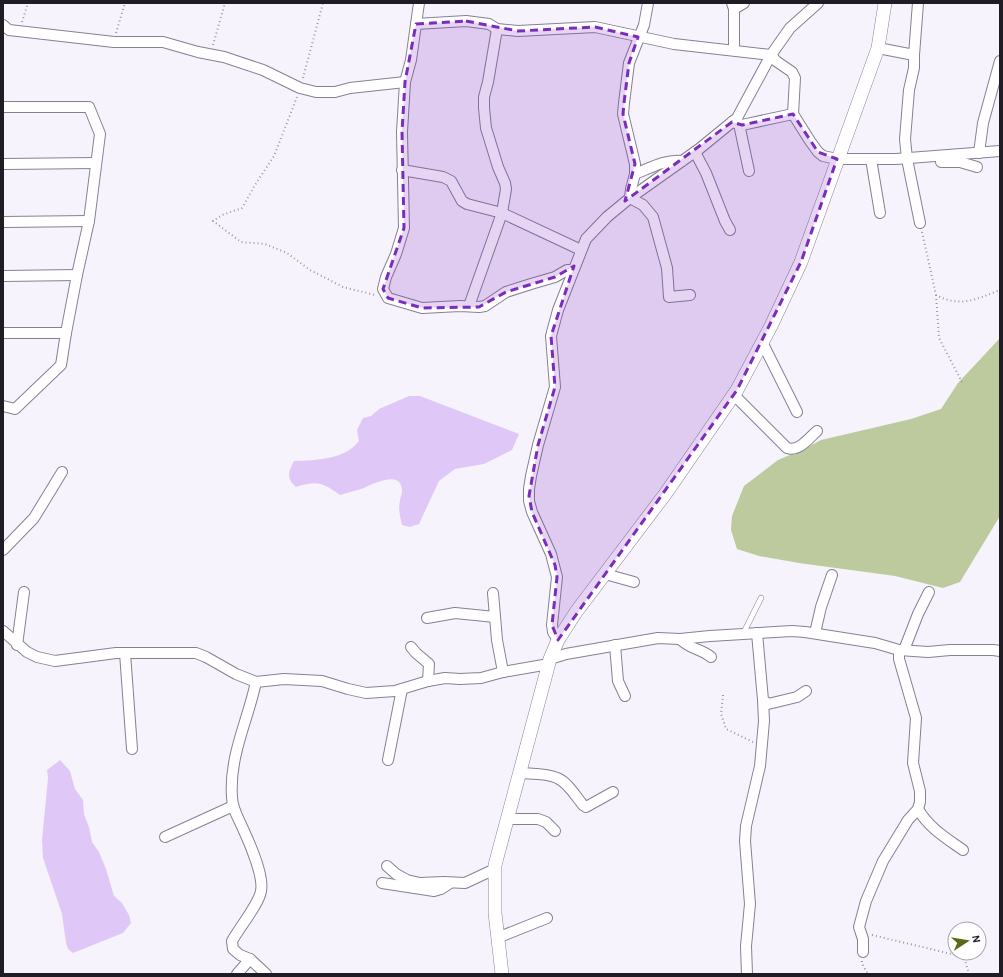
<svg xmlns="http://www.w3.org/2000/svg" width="1003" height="977" font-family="'Alegreya Sans',sans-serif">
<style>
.green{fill:#bdca9d}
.water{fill:#dfc8f8}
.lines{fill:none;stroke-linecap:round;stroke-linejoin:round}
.service-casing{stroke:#887f94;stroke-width:6}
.minor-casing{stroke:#887f94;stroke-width:12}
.tertiary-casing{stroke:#887f94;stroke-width:14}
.path{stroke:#9c98a1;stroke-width:2;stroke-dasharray:1 3;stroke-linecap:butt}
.service{stroke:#fff;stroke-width:5}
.minor{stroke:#fff;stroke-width:10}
.tertiary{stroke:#fff;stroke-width:13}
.marked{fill:#7b2cbf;fill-opacity:0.2;stroke:#7b2cbf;stroke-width:3;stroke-dasharray:8 5;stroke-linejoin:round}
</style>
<rect width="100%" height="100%" fill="#f7f3fc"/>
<path class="green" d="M1000,338V516L960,582L943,588L895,576L799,563L759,556L737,549L731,530L732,516L744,486L778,460L806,448L821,440L911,419L941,409L958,383Z"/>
<g class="water">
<path d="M409,396H420L519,434L512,450L484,464L455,469L439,481L419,524L410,527L402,525C400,517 398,509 400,500C400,498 402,494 402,491C402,468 371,485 361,489C354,491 347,493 340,495C323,483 318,480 296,487C286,478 288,472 294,461C315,460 345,460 359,441L357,430L363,418L371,416L379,409Z"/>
<path d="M60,760L70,771L75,789L83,800L84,814L89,827L92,842L99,852L106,869L114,896L122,903L129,915L131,923L123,933L73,953L68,949L66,943L62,914L43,858L42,840L48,778L47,770Z"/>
</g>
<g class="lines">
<defs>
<path id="service" d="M743,634L761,598"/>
<g id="minor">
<path d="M419,3L411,60L405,82L402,132L404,228L396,254L386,277L383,289L388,298L422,308L460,306L479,307L485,306L506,292L531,284L555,277L567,270H573"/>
<path d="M648,3L644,25L629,63L624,103L623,114L635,164V174L631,189L630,198L643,205L653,217L667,268L669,297L690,295"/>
<path d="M732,3L734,9V50"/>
<path d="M734,9L744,3"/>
<path d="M416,24L466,21L489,24L497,29L518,31L595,27L674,44L771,55L776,61L792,72L795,78L793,114L810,141L818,152L823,156L837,159H896L1000,151"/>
<path d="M3,25L9,30L114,42H163L198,52L224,57L263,70L300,88L316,92H335L350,88L405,82"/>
<path d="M878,48L914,55L918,3"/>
<path d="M914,55V68L909,90L905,139L907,159L920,223"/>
<path d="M3,107H89L100,134L89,221L77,275L66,333L61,365L15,409L3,406"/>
<path d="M732,122L742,125L793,114"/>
<path d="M739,124L749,171"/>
<path d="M695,152L706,173L725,221L730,230"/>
<path d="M979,153L983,123L1000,61"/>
<path d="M871,159L880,213"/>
<path d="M941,162H960L977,167"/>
<path d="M3,164L96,163"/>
<path d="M402,170L443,177L451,181L462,201L467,204L502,213L581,250"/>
<path d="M635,174C650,168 666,159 682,161"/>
<path d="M3,222L89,221"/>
<path d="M3,276L77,275"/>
<path d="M469,306L502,213L506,189L505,183L498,167L486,128L484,108V97L488,82L497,29"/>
<path d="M3,333H66"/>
<path d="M762,342L797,412"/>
<path d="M734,395L787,448C799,452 809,438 817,431"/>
<path d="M3,550L34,518L62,472"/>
<path d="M605,574L634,582"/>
<path d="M493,593L497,640L503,672"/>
<path d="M427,618L455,613L495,617"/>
<path d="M3,631L27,652L37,657L55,661L116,653H196L206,657L236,674L256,682L284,679L322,681L348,689L366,693L395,691L428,681L445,678L460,679L481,678L503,672L549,664"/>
<path d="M757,633L763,700L768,704L797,697L806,691"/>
<path d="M815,633L821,607L832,575"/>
<path d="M680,639C689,649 702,649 711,657"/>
<path d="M558,640L553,632L552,625L557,577L551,554L532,512L529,501V489L531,476L538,445L555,387L551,336L558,310L586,239L607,217L630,198L699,149L737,118L771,55L790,28L818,3"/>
<path d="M17,645L24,592"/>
<path d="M615,645L618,681L625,696"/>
<path d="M411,647L416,653L429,664L428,681"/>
<path d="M899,650V659L916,718L913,763L920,791V802L918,809C928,827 946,838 963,850"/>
<path d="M904,650L918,614L929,592"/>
<path d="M125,653L132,749"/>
<path d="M550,659L566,654L658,638L680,639L710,636L792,631L805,632L875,643L899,650L928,652L950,650H993L1000,651"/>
<path d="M388,760L402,689"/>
<path d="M520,773C531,774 547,773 557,778C568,782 576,797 583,805L586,807L613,792"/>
<path d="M507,819H538L546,822L555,831"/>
<path d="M165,837L233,806"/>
<path d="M387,866L396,874L407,880L420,883L444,882L465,883L495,869"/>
<path d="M382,883L434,891L441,889L450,883"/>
<path d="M497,938L547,918"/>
<path d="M863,952V939L859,927L866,901L883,861L908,820L918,809"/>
<path d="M250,959L266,974"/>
<path d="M237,974L250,959L240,955L233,949L232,941C239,928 259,904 261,891C264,877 250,844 244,831C239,819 232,809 232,797C229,756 248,720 256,682"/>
<path d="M747,974L746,946L750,904L745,841L746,826L760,766L764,721L763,700"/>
</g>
<path id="tertiary" d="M502,974L495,913V865L550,659L558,640L576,612L666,493L737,390L771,326L801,262L878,48L885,3"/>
</defs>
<use href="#service" class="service-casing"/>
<use href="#minor" class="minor-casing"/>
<use href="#tertiary" class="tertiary-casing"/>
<g class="path">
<path d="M22,22L28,3"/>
<path d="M116,33L125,3"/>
<path d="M213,45L225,3"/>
<path d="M303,78L323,3"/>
<path d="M297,97L274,156L255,185L242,208L222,215L213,221L241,242L265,244L287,253L310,270L343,287L375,295"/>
<path d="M922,232L936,295C960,308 977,299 1000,290"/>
<path d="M936,295L939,338L963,384"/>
<path d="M723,695L721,714L726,729L753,742"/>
<path d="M872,935L964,957L969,974"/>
<path d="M862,961V964L868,974"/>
</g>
<use href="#service" class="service"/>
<use href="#minor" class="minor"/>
<use href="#tertiary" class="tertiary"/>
</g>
<path class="marked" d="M466,21L518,31L595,27L638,37L629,63L624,103L623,114L635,164L625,201L732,122L742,125L793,114L818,152L837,159L801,262L737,390L558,640L552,625L557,577L555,565L532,512L529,496L538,445L555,387L551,336L574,266L555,277L506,292L479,307L422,308L388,298L383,289L404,228L402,132L405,82L416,24Z"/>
<rect width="1003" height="977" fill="none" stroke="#201c25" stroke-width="8"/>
<g transform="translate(967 941) rotate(78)"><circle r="19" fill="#ffffff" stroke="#a6a4a8"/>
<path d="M0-3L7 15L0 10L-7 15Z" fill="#5b6c18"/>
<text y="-6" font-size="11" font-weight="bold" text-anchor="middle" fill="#201c25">N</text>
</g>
</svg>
